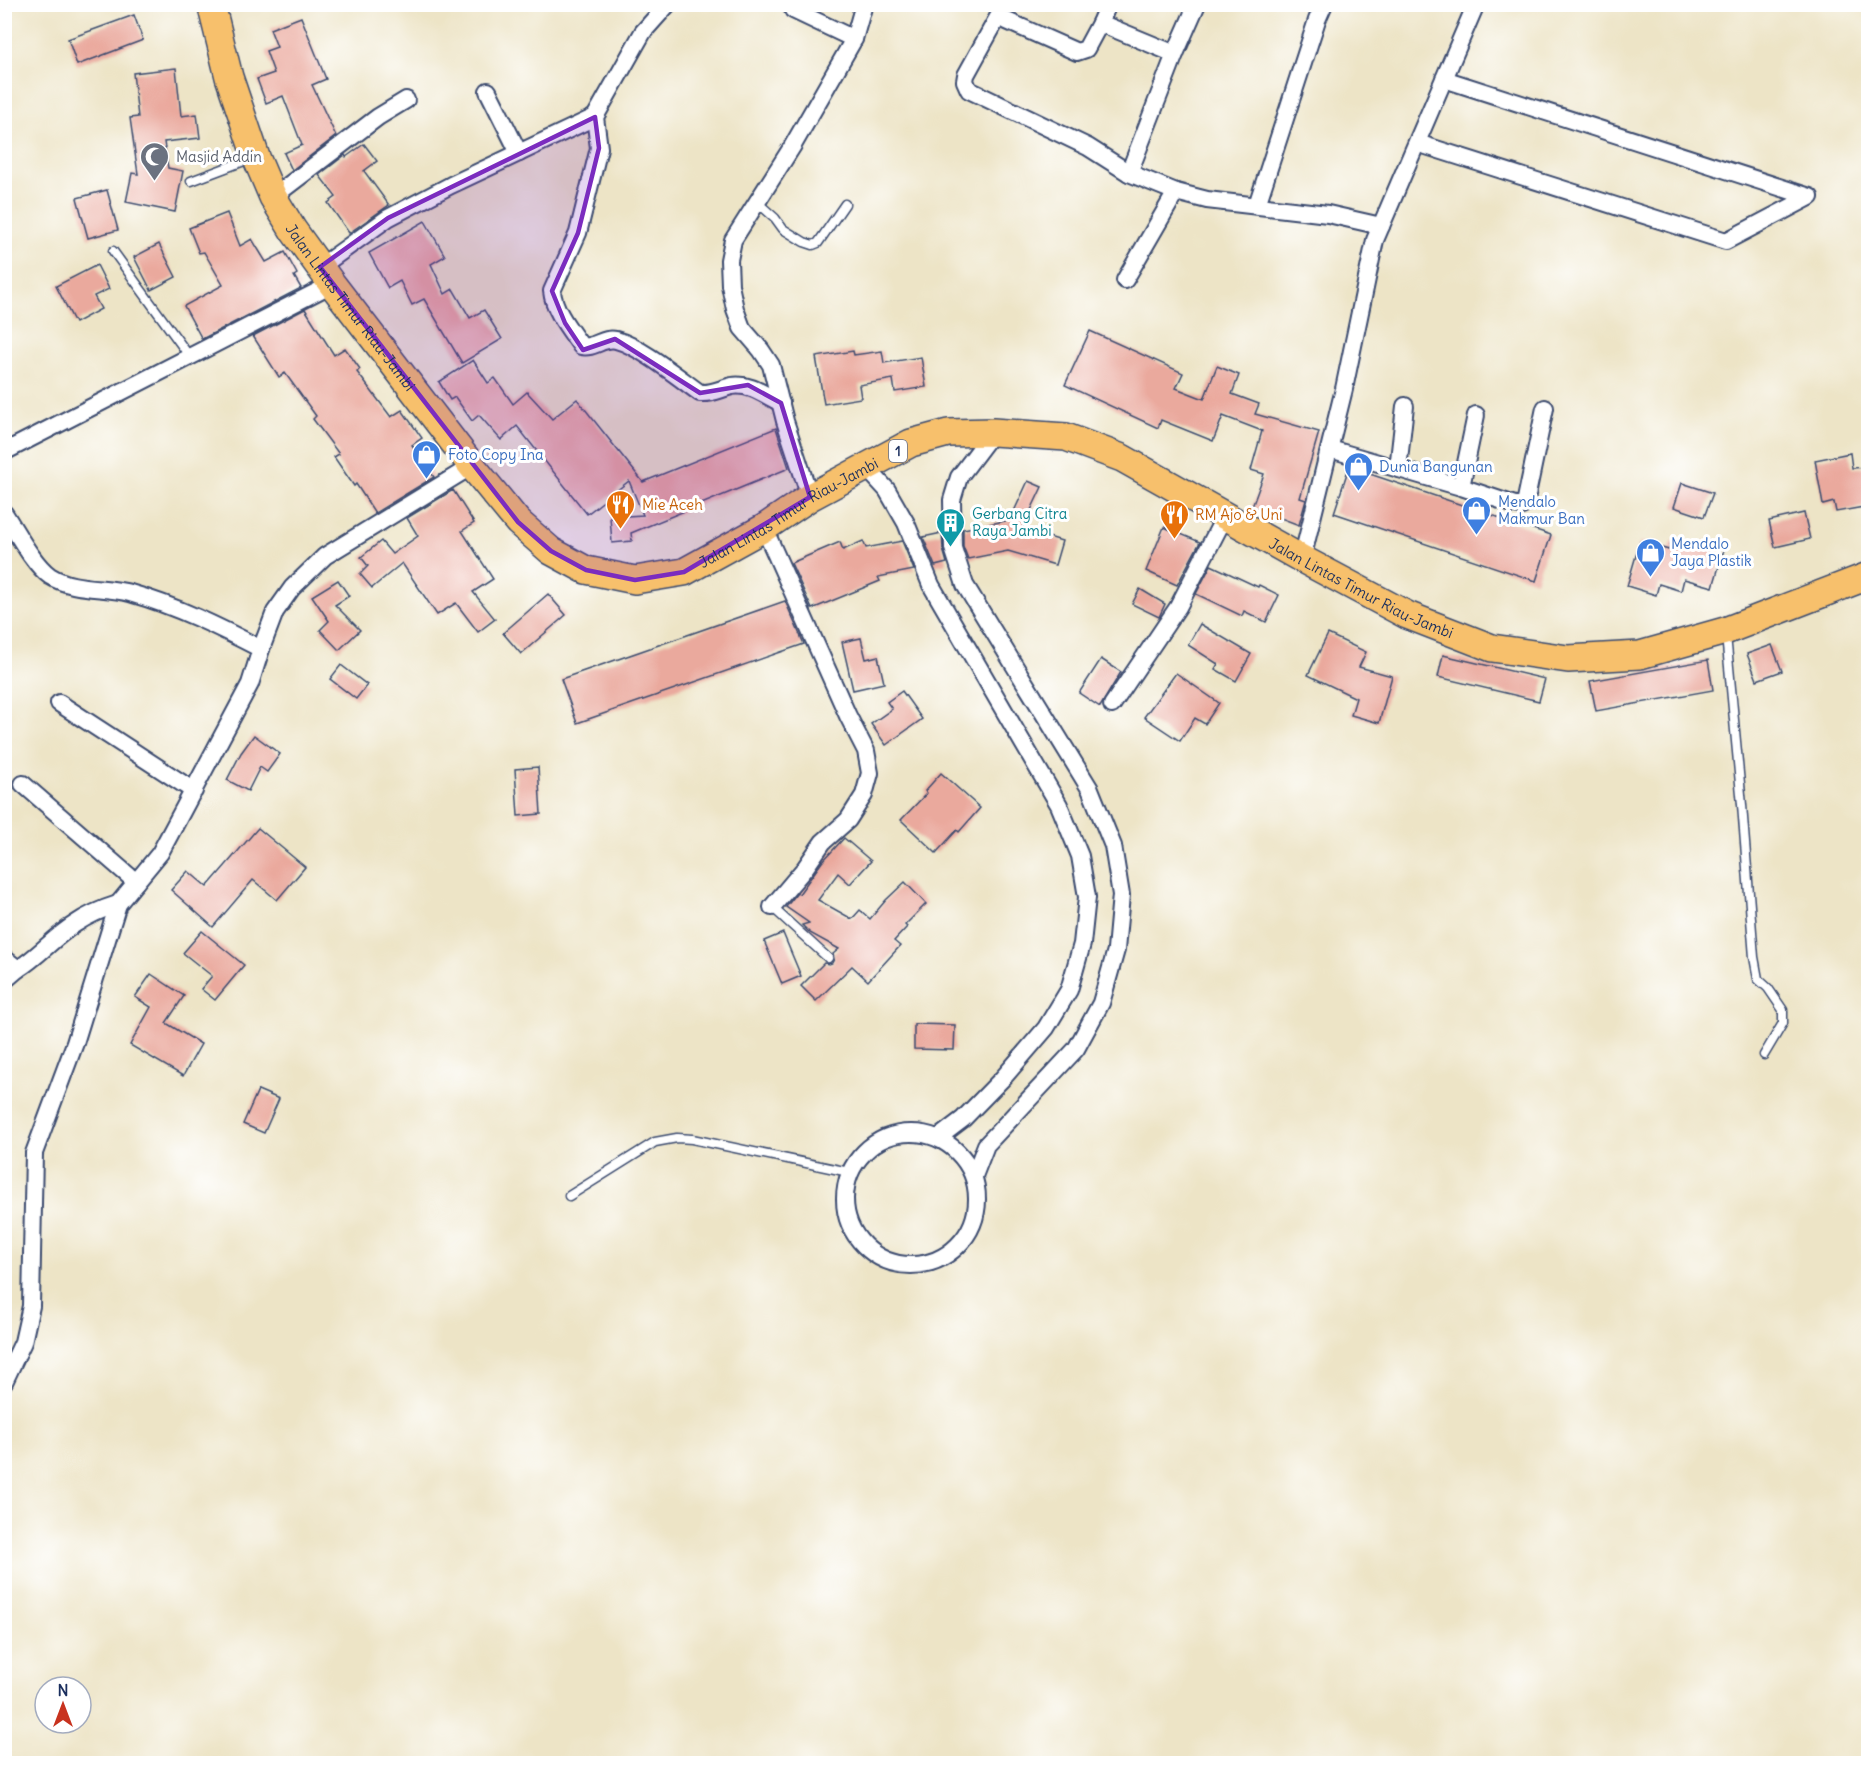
<svg xmlns="http://www.w3.org/2000/svg" width="1873" height="1768" font-family="Delius,sans-serif">
<style>
.building{fill:#eaa99d}
.lines{fill:none;stroke-linecap:round;stroke-linejoin:round}
.service-casing{stroke:#3a4a6e;stroke-width:11}
.minor-casing{stroke:#3a4a6e;stroke-width:20}
.trunk-casing{stroke:#3a4a6e;stroke-width:30}
.service{stroke:#fff;stroke-width:8}
.minor{stroke:#fff;stroke-width:16}
.trunk{stroke:#f7c06c;stroke-width:27}
.marked{fill:#7b2cbf;fill-opacity:0.2;stroke:#7b2cbf;stroke-width:4.5;stroke-linejoin:round}
.labels{text-anchor:middle;dominant-baseline:central;stroke-width:6;stroke-linejoin:round;paint-order:stroke}
.shield{fill:#fff;stroke:#5f6d8e;stroke-width:1.5}
.shield-label{font-size:14px;font-weight:bold;fill:#1b2f5e}
.worship-label{font-size:15px;fill:#5b616d;stroke:#fff;text-anchor:start}
.street-label{font-size:15px;fill:#1b2f5e;stroke:#fff}
.shop-label{font-size:15px;fill:#366cbe;stroke:#fff;text-anchor:start}
.food-label{font-size:15px;fill:#c56008;stroke:#fff;text-anchor:start}
.culture-label{font-size:15px;fill:#0d838f;stroke:#fff;text-anchor:start}
</style>
<rect width="100%" height="100%" fill="#fff"/>
<filter id="ink" filterUnits="userSpaceOnUse"><feTurbulence type="fractalNoise" baseFrequency=".0167" numOctaves="2"/><feDisplacementMap in="SourceGraphic" scale="12" xChannelSelector="R" yChannelSelector="G"/><feConvolveMatrix kernelMatrix="1 2 1 2 8 2 1 2 1" color-interpolation-filters="sRGB"/></filter>
<filter id="wash" filterUnits="userSpaceOnUse"><feTurbulence type="fractalNoise" baseFrequency=".008" numOctaves="4" result="noise"/><feDisplacementMap in="SourceGraphic" scale="24" xChannelSelector="R" yChannelSelector="G"/><feGaussianBlur stdDeviation="1.35" result="paint"/><feColorMatrix in="noise" values="0 0 0 0 0 0 0 0 0 0 0 0 0 0 0 0 0 1.4 0 .05"/><feComposite in="paint" operator="in"/></filter>
<g filter="url(#wash)">
<rect width="100%" height="100%" fill="#ede4c6"/>
<g id="blocks">
<g class="building">
<path d="M134,15L143,40L77,65L68,39Z"/>
<path d="M301,17L326,79L312,85L336,136L292,170L284,153L302,145L283,96L266,103L257,79L274,73L266,51L277,47L270,29Z"/>
<path d="M176,68L181,116L197,114L200,138L164,142L168,168L183,171L175,212L126,202L132,173L138,174L130,118L138,117L133,73Z"/>
<path d="M364,144L377,161L364,171L389,205L349,233L328,203L336,197L319,175L345,155L346,157Z"/>
<path d="M107,190L118,230L88,238L77,198Z"/>
<path d="M227,213L240,246L252,239L266,262L285,252L297,274L294,276L301,288L202,339L184,306L223,285L204,252L199,253L189,228Z"/>
<path d="M425,221L445,256L431,264L445,294L453,289L470,318L484,310L502,339L462,363L424,299L412,305L400,281L388,288L369,253Z"/>
<path d="M159,244L176,277L151,290L134,257Z"/>
<path d="M97,265L109,289L94,296L101,309L75,323L56,286Z"/>
<path d="M305,309L334,355L345,348L360,369L357,372L391,417L402,410L422,438L412,445L434,477L375,513L356,484L354,486L334,457L339,454L313,419L316,416L285,373L279,377L253,336Z"/>
<path d="M1090,331L1183,373L1176,388L1204,399L1217,366L1239,375L1232,394L1259,404L1255,414L1319,432L1300,498L1306,500L1299,525L1252,507L1264,474L1251,470L1262,431L1223,416L1213,441L1161,420L1158,428L1065,385Z"/>
<path d="M853,351L854,355L882,351L884,363L921,357L926,387L895,392L893,379L859,385L861,398L824,404L816,357Z"/>
<path d="M473,360L488,383L495,378L513,404L527,392L552,419L577,399L643,482L776,428L789,468L631,533L632,541L612,543L610,517L643,515L629,481L587,514L517,426L501,440L479,415L472,421L455,397L450,400L439,382Z"/>
<path d="M1850,453L1852,468L1869,467V506L1836,512L1834,502L1823,505L1815,460Z"/>
<path d="M1349,467L1551,535L1536,581L1334,513Z"/>
<path d="M1028,481L1042,487L1022,529L1062,541L1055,565L1008,551L968,559L963,546V529L1010,520Z"/>
<path d="M1682,483L1713,493L1704,517L1674,507Z"/>
<path d="M453,490L474,523L462,531L493,579L473,592L495,619L478,632L456,603L437,615L402,563L372,588L360,574L368,566L361,557L381,541L392,554L418,536L407,518Z"/>
<path d="M1804,513L1810,539L1775,547L1769,521Z"/>
<path d="M1164,527L1200,542L1177,585L1146,571Z"/>
<path d="M942,533L943,549L947,563L935,566L923,537Z"/>
<path d="M1705,540L1725,546L1713,587L1684,579L1681,591L1659,584L1656,595L1627,586L1640,542L1669,550L1672,541L1702,550Z"/>
<path d="M863,541L866,548L902,541L914,570L878,577L880,581L812,609L791,563L840,542L843,550Z"/>
<path d="M1211,565L1258,587L1259,585L1279,595L1266,622L1244,611L1242,616L1196,594Z"/>
<path d="M338,580L349,596L335,605L360,630L339,650L320,630L329,621L312,596Z"/>
<path d="M1140,589L1165,604L1159,617L1132,604Z"/>
<path d="M548,594L566,615L521,654L503,633Z"/>
<path d="M785,601L804,644L577,723L561,679Z"/>
<path d="M1200,624L1251,654L1236,681L1215,669L1218,664L1188,645Z"/>
<path d="M1328,634L1366,652L1359,667L1392,676L1379,723L1351,715L1356,698L1308,675Z"/>
<path d="M861,638L866,659L878,656L884,683L853,690L842,642Z"/>
<path d="M1772,645L1782,671L1757,680L1747,654Z"/>
<path d="M1443,655L1545,679L1539,701L1438,677Z"/>
<path d="M1101,659L1121,672L1100,707L1079,693Z"/>
<path d="M1708,660L1713,690L1596,711L1590,681Z"/>
<path d="M341,665L367,685L356,699L330,679Z"/>
<path d="M1176,673L1219,703L1205,724L1195,718L1180,741L1144,717Z"/>
<path d="M902,691L922,719L886,745L871,724L892,709L887,702Z"/>
<path d="M254,735L280,754L267,772L260,767L248,791L227,780L241,753Z"/>
<path d="M538,767L541,814L518,816L515,769Z"/>
<path d="M941,773L980,808L959,832L957,830L936,853L901,820L927,793L925,791Z"/>
<path d="M258,828L305,867L277,900L253,880L213,927L171,890L188,871L207,887Z"/>
<path d="M844,838L871,861L850,884L838,873L818,900L852,919L860,910L870,919L886,900L905,882L926,904L905,925L907,927L894,941L900,946L868,981L852,966L816,1001L801,986L824,963L829,964L832,963L834,959L833,954L839,949L810,933L802,925L809,923L786,907L797,893L799,894L822,862Z"/>
<path d="M202,931L244,965L215,1000L201,989L212,976L183,953Z"/>
<path d="M783,933L801,976L782,984L764,941Z"/>
<path d="M151,974L184,996L166,1023L201,1044L183,1076L130,1045L151,1007L135,997Z"/>
<path d="M914,1024L955,1025L954,1050L914,1049Z"/>
<path d="M258,1090L279,1099L264,1133L243,1124Z"/>
</g>
</g>
</g>
<g filter="url(#ink)">
<use href="#blocks" fill-opacity="0" stroke="#3a4a6e" stroke-width="1.5"/>
<g class="lines">
<defs>
<g id="service">
<path d="M191,181L252,158"/>
<path d="M757,202L775,218L783,229L804,242L813,245L818,243L845,204"/>
<path d="M113,251L190,357"/>
<path d="M1726,635L1742,805L1754,957L1758,979L1768,988L1783,1010V1023L1764,1055"/>
<path d="M772,907L828,958"/>
<path d="M569,1196L655,1142L677,1138L692,1139L849,1172"/>
</g>
<g id="minor">
<path d="M668,4L643,32L595,117L599,148L578,233L552,291C554,311 570,330 581,346C594,349 603,337 616,340C640,346 679,378 700,393C714,394 719,389 732,386C750,383 765,395 781,403"/>
<path d="M1108,4L1100,23L1175,54"/>
<path d="M1197,4L1175,54L1129,173L1176,192L1207,200L1328,214L1381,226L1375,240L1344,389L1302,559"/>
<path d="M793,10L854,39"/>
<path d="M1100,23L1086,49L1077,52L998,17L966,75L965,81L969,90L1088,147L1129,173"/>
<path d="M488,91L519,153"/>
<path d="M1417,143L1726,241L1810,197L1444,79"/>
<path d="M273,197L378,117L406,100"/>
<path d="M1257,205L1317,20L1324,4"/>
<path d="M1381,226L1476,4"/>
<path d="M320,267L388,218L451,185L595,117"/>
<path d="M1125,280L1176,192"/>
<path d="M1330,449L1461,487L1515,505L1522,506L1525,504L1545,408"/>
<path d="M4,452L332,284"/>
<path d="M866,467L887,490L906,523L931,585L1059,805L1080,856L1087,897L1082,944L1069,990L1046,1028L1003,1078L963,1119L938,1138"/>
<path d="M1398,469L1405,406"/>
<path d="M1461,487L1476,415"/>
<path d="M810,497L785,421L771,365L761,350L742,328L735,309L730,285L729,260L733,240L792,147L854,39L864,4"/>
<path d="M4,513C16,531 33,564 50,576C74,591 104,586 130,593C176,606 219,627 261,649"/>
<path d="M764,528L848,716L866,751L870,773L864,795L848,820L823,842L805,868L772,907"/>
<path d="M59,703L194,791"/>
<path d="M1112,705L1178,607L1225,516"/>
<path d="M23,784L136,882"/>
<path d="M4,958L18,969C39,956 54,937 75,924C88,915 102,909 118,904"/>
<path d="M4,981L18,969"/>
<circle cx="911" cy="1199" r="66"/>
<path d="M974,1176L986,1145L1076,1049L1101,1003L1116,950L1121,895L1113,846L1090,789L965,585L953,548L952,500L959,477L993,432"/>
<path d="M4,1382L23,1342L31,1306L34,1153L75,1043L118,904L160,853L250,684L261,649L275,612L292,588L325,556L472,466"/>
</g>
<g id="trunk">
<path id="s1" d="M211,4L229,77L256,157L273,197L293,230L332,284L472,466L518,522L551,551L586,570L635,580L684,572L764,528L810,497L911,443L948,433L993,432L1066,437L1122,458L1302,559L1407,615L1492,648L1568,659L1640,655L1725,631L1868,576"/>
</g>
</defs>
<use href="#service" class="service-casing"/>
<use href="#minor" class="minor-casing"/>
<use href="#trunk" class="trunk-casing"/>
<use href="#service" class="service"/>
<use href="#minor" class="minor"/>
<use href="#trunk" class="trunk"/>
</g>
</g>
<path class="marked" d="M595,117L599,148L578,233L552,291L565,323L583,350L615,339L700,393L748,385L781,403L810,497L684,572L635,580L586,570L551,551L518,522L320,267L388,218Z"/>
<defs>
<symbol id="mosque-pin" viewBox="-11 -11 22 30"><path d="M0 17L-7.5 6A9.5 9.5 0 1 1 7.5 6Z" fill="#6b7280" stroke="#fff"/><path d="M3.5-4.9A6 6 0 1 0 3.5 4.9A5 5 0 1 1 3.5-4.9Z" fill="#fff"/></symbol>
<symbol id="shop-pin" viewBox="-11 -11 22 30"><path d="M0 17L-7.5 6A9.5 9.5 0 1 1 7.5 6Z" fill="#3f7fe0" stroke="#fff"/><path d="M-5-2.5h2.3a2.7 3.5 0 0 1 5.4 0H5L5.5 6h-11ZM-1.5-2.5h3a1.5 2.3 0 0 0-3 0Z" fill="#fff"/></symbol>
<symbol id="restaurant-pin" viewBox="-11 -11 22 30"><path d="M0 17L-7.5 6A9.5 9.5 0 1 1 7.5 6Z" fill="#e8710a" stroke="#fff"/><path d="M-5-6h1v4h1v-4h1v4h1v-4h1v5L-1.5 .5V6h-2V.5L-5-1ZM5-6V6H3V1.5H1.5Q1.5-4 5-6Z" fill="#fff"/></symbol>
<symbol id="building-pin" viewBox="-11 -11 22 30"><path d="M0 17L-7.5 6A9.5 9.5 0 1 1 7.5 6Z" fill="#0f9aa8" stroke="#fff"/><path d="M-4-6H4V6H1V3H-1V6H-4ZM-2.5-4.3h1.7v1.8h-1.7ZM.8-4.3h1.7v1.8H.8ZM-2.5-1h1.7V.8h-1.7ZM.8-1h1.7V.8H.8Z" fill="#fff"/></symbol>
</defs>
<g fill-rule="evenodd">
<use href="#mosque-pin" x="138" y="140" width="33" height="45"/>
<use href="#shop-pin" x="410" y="438" width="33" height="45"/>
<use href="#shop-pin" x="1342" y="450" width="33" height="45"/>
<use href="#restaurant-pin" x="604" y="488" width="33" height="45"/>
<use href="#shop-pin" x="1460" y="494" width="33" height="45"/>
<use href="#restaurant-pin" x="1158" y="498" width="33" height="45"/>
<use href="#building-pin" x="934" y="506" width="33" height="45"/>
<use href="#shop-pin" x="1634" y="536" width="33" height="45"/>
</g>
<g class="labels">
<rect class="shield" x="889" y="440" width="18" height="22" rx="4.5"/>
<g class="shield-label">
<text x="898" y="451">1</text>
</g>
<g class="worship-label">
<text x="176" y="156">Masjid Addin</text>
</g>
<g class="street-label">
<text stroke="none"><textPath href="#s1" startOffset="338">Jalan Lintas Timur Riau-Jambi</textPath></text>
<text stroke="none"><textPath href="#s1" startOffset="914">Jalan Lintas Timur Riau-Jambi</textPath></text>
<text stroke="none"><textPath href="#s1" startOffset="1544">Jalan Lintas Timur Riau-Jambi</textPath></text>
</g>
<g class="shop-label">
<text x="448" y="454">Foto Copy Ina</text>
<text x="1379" y="466">Dunia Bangunan</text>
<text x="1498" y="501">Mendalo<tspan x="1498" dy="17">Makmur Ban</tspan></text>
<text x="1671" y="543">Mendalo<tspan x="1671" dy="17">Jaya Plastik</tspan></text>
</g>
<g class="food-label">
<text x="642" y="504">Mie Aceh</text>
<text x="1195" y="514">RM Ajo &amp; Uni</text>
</g>
<g class="culture-label">
<text x="972" y="513">Gerbang Citra<tspan x="972" dy="17">Raya Jambi</tspan></text>
</g>
</g>
<rect width="1873" height="1768" fill="none" stroke="#fff" stroke-width="24"/>
<g transform="translate(63 1705)"><circle r="28" fill="#ffffff" stroke="#a4acbf" stroke-width="1.5"/>
<path d="M0-4.5L10 22L0 15L-10 22Z" fill="#c8321e"/>
<text y="-9" font-size="16" font-weight="bold" text-anchor="middle" fill="#1b2f5e">N</text>
</g>
</svg>
